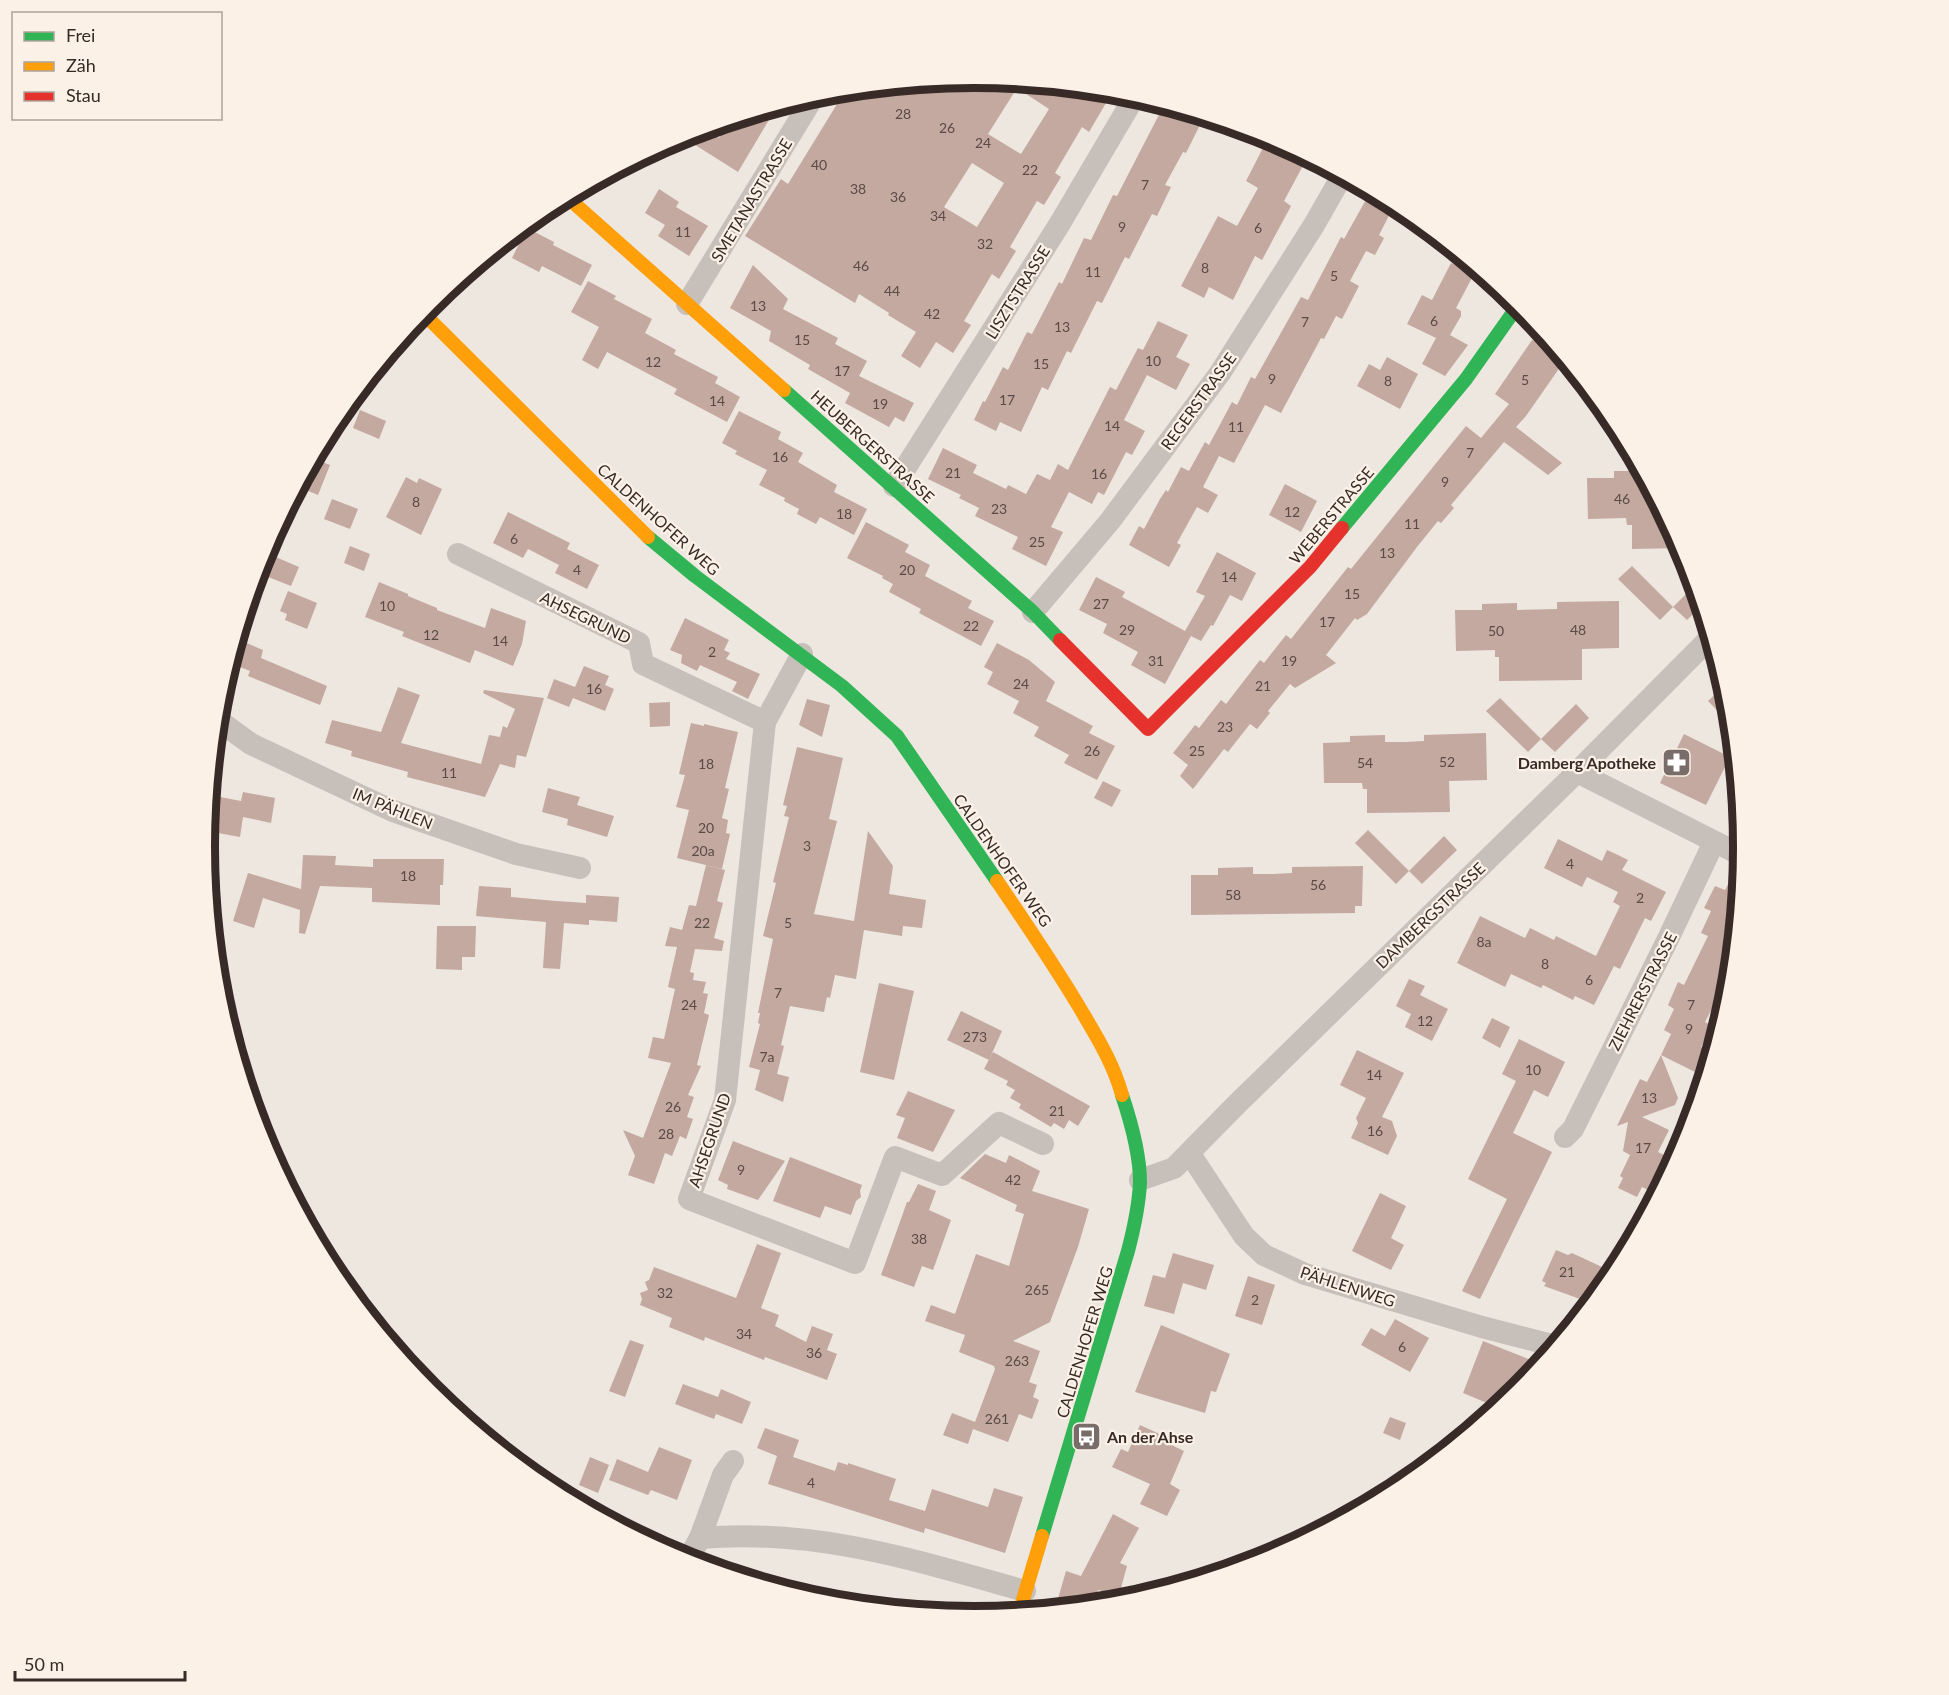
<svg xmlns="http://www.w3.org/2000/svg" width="1949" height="1695" font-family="Lato,sans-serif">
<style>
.building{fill:#c3a9a0;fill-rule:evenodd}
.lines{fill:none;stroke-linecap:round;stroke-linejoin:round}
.street{stroke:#c7bfb9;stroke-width:22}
.fast{stroke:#30b455;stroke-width:14}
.slow{stroke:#ff9f0a;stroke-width:14}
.jam{stroke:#e5322d;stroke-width:14}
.labels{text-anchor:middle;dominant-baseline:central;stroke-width:4.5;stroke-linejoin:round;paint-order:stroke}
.number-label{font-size:14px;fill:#5b4a45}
.street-label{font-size:16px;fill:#382b27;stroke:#fbf1e7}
.poi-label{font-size:16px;font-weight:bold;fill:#382b27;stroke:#fbf1e7;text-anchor:end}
.rim{fill:none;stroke:#382b27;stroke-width:8}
</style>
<rect width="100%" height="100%" fill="#eee7e0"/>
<g class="building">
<path d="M975,78L1082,89L1106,103L1089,132L1082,127L1055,173L1061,177L1044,205L1037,201L1010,247L1016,251L999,279L992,274L964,321L971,325L953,353L936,342L920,368L901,356L916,332L888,315L889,313L859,294L855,303L745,236L781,179L788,184L845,91ZM1017,88L1049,109L1021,154L988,134ZM972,163L1004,183L977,227L944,207Z"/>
<path d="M1164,105L1204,117L1186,153L1183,152L1165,185L1171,187L1157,216L1152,214L1129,259L1125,257L1102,303L1097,301L1071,353L1067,351L1048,390L1042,387L1021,432L1000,422L996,431L974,420L983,401L985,402L1003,367L1008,370L1027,332L1032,334L1059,282L1062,284L1084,238L1091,240L1113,195L1117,196Z"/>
<path d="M776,108L738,172L681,136L706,129L719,138L728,122Z"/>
<path d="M1266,142L1282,151L1284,148L1306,160L1284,201L1291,206L1262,260L1255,256L1233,300L1209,287L1204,298L1181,286L1218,216L1237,226L1258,188L1246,181Z"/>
<path d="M659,189L679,202L676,207L708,226L689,256L658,236L665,225L645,213Z"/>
<path d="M1373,192L1395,204L1379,235L1384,238L1375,255L1366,251L1350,281L1359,286L1342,319L1336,316L1324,339L1321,338L1281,413L1265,405L1234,463L1219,456L1203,487L1218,495L1208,513L1197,507L1177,543L1181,545L1169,567L1129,545L1139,526L1144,529L1160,499L1166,490L1168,492L1181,467L1189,471L1205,442L1209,445L1232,402L1237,405L1251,377L1255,379L1301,297L1308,300L1341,237L1344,239L1368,196L1370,197Z"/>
<path d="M527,228L554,242L553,245L592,265L581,286L542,266L539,272L512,258Z"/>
<path d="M1451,263L1474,274L1456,308L1461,311V316L1450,335L1468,345L1445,376L1422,364L1436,338L1407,324L1422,295L1432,300Z"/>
<path d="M753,265L788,299L783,309L838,338L835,344L867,361L859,376L914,403L904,422L895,417L889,427L845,403L850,393L808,369L810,365L769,341L771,331L730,308Z"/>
<path d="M588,281L616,296L614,299L652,319L645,333L676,350L674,354L718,377L715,383L740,397L727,422L674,394L677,389L607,352L598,369L582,360L599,327L571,312Z"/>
<path d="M1158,321L1188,335L1176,357L1190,364L1176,390L1147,375L1124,420L1145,431L1132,455L1126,452L1104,495L1098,492L1092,504L1069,492L1051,527L1063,532L1046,566L1012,549L1018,537L975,516L979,508L959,498L961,495L928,479L943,448L977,465L973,473L1006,489L1008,485L1026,494L1037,474L1050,480L1058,464L1068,470L1110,387L1116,390L1138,348L1143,350Z"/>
<path d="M1543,333L1565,360L1526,416L1516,427L1562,463L1548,475L1504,442L1451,505L1454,508L1441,523L1438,521L1417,547L1367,614L1357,620L1355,618L1326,655L1336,663L1295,688L1290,684L1268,711L1270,713L1257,729L1250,724L1228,752L1224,749L1193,789L1180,776L1188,765L1173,753L1195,725L1199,728L1221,700L1226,704L1260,660L1264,663L1286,635L1291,639L1348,567L1351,569L1466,426L1481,438L1509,404L1495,394L1532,340L1537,342Z"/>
<path d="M1387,357L1418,374L1400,409L1357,386L1369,364L1380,370Z"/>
<path d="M360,410L386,421L379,439L353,428Z"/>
<path d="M739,411L781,432L778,439L803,453L798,462L837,485L834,492L867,509L854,535L820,517L816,524L797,514L799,509L784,501L785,498L759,485L767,470L735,454L737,451L722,443Z"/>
<path d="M314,459L330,465L318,495L299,487Z"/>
<path d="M1614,471H1642L1683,548L1632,549V525H1627L1626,518L1588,519L1587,478H1614Z"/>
<path d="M406,477L417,483L419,478L442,489L421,535L386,517Z"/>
<path d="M1285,484L1317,501L1301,532L1269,515Z"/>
<path d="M332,499L358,509L350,529L324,519Z"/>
<path d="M508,512L570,543L567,549L599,565L587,589L555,573L559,565L528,549L523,558L493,543Z"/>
<path d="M866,522L909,545L905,552L930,565L925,576L972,601L968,608L994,621L981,646L919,613L921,609L889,592L893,584L882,578L883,576L847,558Z"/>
<path d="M350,546L370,554L364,571L344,563Z"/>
<path d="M264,552L299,567L291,586L258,573Z"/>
<path d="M1217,552L1256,573L1242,601L1230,595L1213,626L1211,625L1201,641L1191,636L1165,684L1131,665L1138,652L1103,633L1107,624L1079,610L1096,577L1125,592L1122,597L1185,631L1205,596L1196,592Z"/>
<path d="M1632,566L1673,607L1660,620L1618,579Z"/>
<path d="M379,582L408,594V596L437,608V610L485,628L491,608L526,621L522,644L513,666L475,650L470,663L402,636L404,632L365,617Z"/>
<path d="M1695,585L1701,606L1687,620L1673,607Z"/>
<path d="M288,591L317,603L307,629L285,620L287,614L280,611Z"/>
<path d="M1619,601V648L1582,649V680L1499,681V657H1495V650L1456,651L1455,610H1482V604L1517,603V610L1557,609V602Z"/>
<path d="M685,618L729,640L724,650L730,653L726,659L760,674L748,699L732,691L737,682L700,665L697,671L681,663L682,655L670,650Z"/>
<path d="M237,639L263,650L261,658L327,686L320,705L248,676L250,671L230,663Z"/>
<path d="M997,643L1029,660L1055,682L1046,701L1093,726L1089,733L1115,746L1097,780L1064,763L1069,755L1034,736L1039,727L1013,713L1019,701L987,684L993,672L984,667Z"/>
<path d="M584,666L609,676L605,685L614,689L605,711L573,698L569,707L547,698L554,679L575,687Z"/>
<path d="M1725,685L1729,698L1732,726L1708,701Z"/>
<path d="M398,687L420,695L401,743L481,764L489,735L500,737L503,726L507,728L515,709L483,693L484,690L544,698L526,757L517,755L515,768L500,764L485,797L407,777L408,772L351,756L352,751L325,743L332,720L381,732Z"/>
<path d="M1500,698L1541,739L1528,752L1486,711Z"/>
<path d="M807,699L830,705L822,737L799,725Z"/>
<path d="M670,702V726L650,727L649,703Z"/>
<path d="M1576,704L1589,718L1555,752L1541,739Z"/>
<path d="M691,723L704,726V724L738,732L725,788L729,789L722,818L728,820L726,833L730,834L722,869L677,858L689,810L676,807L685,775L679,774Z"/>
<path d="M1486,733L1487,780L1449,781L1450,812L1367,813V789H1363L1362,783H1324L1323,743L1350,742V736L1385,735V742H1405L1424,741V735Z"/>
<path d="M1684,734L1730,757L1706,805L1660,783Z"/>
<path d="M797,747L843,758L829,819L837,821L814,914L854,921L868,831L893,866L889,894L926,900L922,928L903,926L902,936L864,930L856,979L835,975L830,998L827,997L824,1012L790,1006L781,1045L784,1046L777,1074L789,1077L783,1102L755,1090L760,1070L749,1067L760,1024L758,1023L760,1013H758L773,939L763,936L776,883L773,882L789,817L784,816L787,806L783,805Z"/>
<path d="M1103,781L1121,790L1112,807L1094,798Z"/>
<path d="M548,788L580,797L577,805L614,816L607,837L567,825L568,819L542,812Z"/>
<path d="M243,792L275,798L271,823L243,817L240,837L207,831L210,795L241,801Z"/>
<path d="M1368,830L1409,871L1396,884L1355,843Z"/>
<path d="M1444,836L1457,850L1422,884L1409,871Z"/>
<path d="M1558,839L1602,861L1607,850L1618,855L1628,860L1622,870L1666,892L1651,921L1645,918L1620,969L1614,966L1594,1005L1575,996L1573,1000L1543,985L1541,988L1511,974L1505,987L1457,963L1480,916L1525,938L1530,928L1554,940L1556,936L1596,956L1620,906L1613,902L1618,892L1587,877L1582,887L1544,868Z"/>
<path d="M303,855L336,856L335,865L373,867V859H444L443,885H440V905L372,902V888L320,886L305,934L299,933L300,910L263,898L254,928L233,921L248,873L301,889Z"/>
<path d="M706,865L725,870L717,901L723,903L714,938L724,941L722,951L695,949L690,972L694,973L693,980L706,982L703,993L708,994L704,1013L709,1015L697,1065L701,1066L688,1095L694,1097L687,1117L693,1119L686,1139L680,1136L672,1156L665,1153L654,1184L628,1175L635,1156L623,1130L643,1138L671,1063L648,1058L653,1037L664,1039L675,989L668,987L677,947L665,946L670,927L682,930L689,905L696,906Z"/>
<path d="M1363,866L1362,906H1355V913L1191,915V875H1218V868L1253,867V874H1273L1292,873V867Z"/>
<path d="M1736,868L1742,869L1732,969L1705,1022L1712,1026L1701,1047L1709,1050L1697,1073L1661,1055L1671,1034L1664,1030L1674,1009L1668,1005L1678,982L1684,985L1708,936L1701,933L1711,911L1704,908L1715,886L1725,890Z"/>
<path d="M479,886L511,888V897L556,901L586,903V895L619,897L617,922L589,920V925L564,923L560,969L543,968L546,922L476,916Z"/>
<path d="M437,926H476L475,957H462V970L436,969Z"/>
<path d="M1409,979L1425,986L1420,995L1448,1009L1432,1041L1405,1027L1411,1014L1396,1006Z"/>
<path d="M879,983L914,991L894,1080L860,1072Z"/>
<path d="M961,1011L1002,1031L989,1060L947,1040Z"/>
<path d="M1492,1018L1510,1027L1500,1048L1482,1038Z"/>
<path d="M1519,1039L1565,1062L1548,1097L1534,1090L1513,1133L1552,1152L1480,1299L1462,1291L1507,1199L1468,1179L1516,1081L1502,1074Z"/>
<path d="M1357,1050L1404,1073L1382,1117L1392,1121L1397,1136L1388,1155L1351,1138L1358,1123L1356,1118L1366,1098L1340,1085Z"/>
<path d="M993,1052L1090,1106L1078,1126L1069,1120L1064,1129L1054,1123L1051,1127L1019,1108L1021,1104L1010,1098L1015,1090L1006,1085L1008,1081L984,1069Z"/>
<path d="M1661,1055L1678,1098L1675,1105L1642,1117L1669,1130L1658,1152L1666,1156L1648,1190L1642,1187L1637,1197L1618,1188L1623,1178L1620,1176L1630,1155L1623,1151L1628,1122L1617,1126L1640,1079L1647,1082Z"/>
<path d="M908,1091L955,1110L933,1152L897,1138L905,1118L896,1115Z"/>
<path d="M733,1141L785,1161L758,1200L727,1189L728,1185L718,1180Z"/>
<path d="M985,1154L1006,1163L1009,1155L1040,1171L1032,1191L1089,1209L1078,1247L1050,1322L1013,1341L1040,1351L1029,1382L1037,1385L1033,1397L1039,1400L1032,1419L1019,1414L1008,1442L973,1429L968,1444L943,1435L952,1413L975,1422L995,1369L994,1366L959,1352L965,1335L925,1321L931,1305L955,1314L976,1254L1009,1266L1024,1214L1015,1211L1017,1205L960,1178Z"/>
<path d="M790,1157L862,1185L860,1191L861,1197L856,1201L851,1215L825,1206L820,1218L773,1201Z"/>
<path d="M918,1184L936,1191L929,1210L951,1220L933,1270L922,1266L914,1287L881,1275L907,1202H909Z"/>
<path d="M1380,1193L1406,1206L1391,1238L1404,1245L1391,1270L1352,1251Z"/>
<path d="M757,1244L781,1253L761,1308L779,1315L775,1326L806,1342L812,1326L833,1334L827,1350L837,1354L827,1380L765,1357L764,1360L705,1337L704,1341L669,1327L672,1318L640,1305L642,1299L640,1293L648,1290L645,1282L649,1280L654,1267L736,1298Z"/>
<path d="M1556,1250L1568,1255L1572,1253L1602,1267L1623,1259L1614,1275L1591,1303L1544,1286L1546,1283L1542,1281Z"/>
<path d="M1173,1253L1214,1265L1206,1290L1183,1283L1174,1314L1144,1306L1153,1275L1165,1278Z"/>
<path d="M1248,1276L1275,1285L1262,1325L1235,1316Z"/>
<path d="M1395,1319L1429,1338L1410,1372L1361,1345L1371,1328L1385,1336Z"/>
<path d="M1161,1325L1230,1354L1216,1392L1211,1391L1205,1413L1135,1392Z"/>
<path d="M630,1340L644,1345L625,1397L609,1391Z"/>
<path d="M1483,1341L1541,1364L1518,1392L1499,1408L1463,1393Z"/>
<path d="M683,1384L718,1397L721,1389L751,1402L742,1424L716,1414L714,1419L675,1404Z"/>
<path d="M1390,1417L1406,1423L1400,1440L1383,1433Z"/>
<path d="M1140,1425L1166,1437L1163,1441L1184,1451L1170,1484L1180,1490L1167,1516L1140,1504L1150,1484L1112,1467L1121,1449L1128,1452Z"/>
<path d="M765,1428L799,1440L793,1457L835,1471L838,1462L848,1465V1463L896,1479L889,1500L925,1511L932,1489L988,1507L994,1488L1023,1497L1005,1553L925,1528L924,1533L768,1484L777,1456L757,1448Z"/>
<path d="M659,1447L692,1460L677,1500L651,1490L648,1495L609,1480L617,1459L648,1472Z"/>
<path d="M590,1457L609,1465L598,1493L579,1485Z"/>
<path d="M1113,1514L1139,1528L1120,1563L1127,1566L1119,1595L1098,1590L1094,1605L1055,1609L1066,1571L1081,1576Z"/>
</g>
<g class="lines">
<g class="street">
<path d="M687,304L814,96"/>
<path d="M894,486L1059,225L1135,96"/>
<path d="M458,554L639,643L643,664L765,722"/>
<path d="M1033,612L1110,521L1220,373L1314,225L1342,176"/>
<path d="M802,654L765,722L725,1100L689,1199L855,1263L895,1157L942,1175L999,1123L1043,1144"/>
<path d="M218,720L251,744L393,811L516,854L580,868"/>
<path d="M1577,772L1743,856"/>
<path d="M1565,1137L1573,1129L1668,939L1714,842"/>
<path d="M1190,1154L1244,1236L1264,1255L1305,1274L1482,1327L1556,1346"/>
<path d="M1140,1180L1174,1168L1237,1104L1577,772L1711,637"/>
<path d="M700,1538L723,1475L733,1461"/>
<path d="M687,1561L700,1538C815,1528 915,1560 1025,1591"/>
</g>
<g class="fast">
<path d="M784,390L1033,612L1060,640"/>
<path d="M1342,528L1466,379L1519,304"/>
<path d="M648,537L695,576L842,686L897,736L997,881"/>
<path d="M1042,1536L1128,1251C1134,1228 1139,1206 1140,1182C1140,1153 1131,1122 1122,1095"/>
</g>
<g class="slow">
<path d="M567,197L784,390"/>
<path d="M423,313L648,537"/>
<path d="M997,881C1025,922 1052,962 1078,1005C1095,1034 1113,1062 1122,1095"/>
<path d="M1019,1613L1042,1536"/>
</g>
<path class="jam" d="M1060,640L1148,729L1310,567L1342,528"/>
</g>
<defs>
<symbol id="pharmacy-square" viewBox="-11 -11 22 22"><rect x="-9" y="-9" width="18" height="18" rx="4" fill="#786d68" stroke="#fbf1e7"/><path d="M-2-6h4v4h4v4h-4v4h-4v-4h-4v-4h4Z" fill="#fff"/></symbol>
<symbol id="bus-square" viewBox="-11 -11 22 22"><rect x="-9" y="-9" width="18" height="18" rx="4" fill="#786d68" stroke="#fbf1e7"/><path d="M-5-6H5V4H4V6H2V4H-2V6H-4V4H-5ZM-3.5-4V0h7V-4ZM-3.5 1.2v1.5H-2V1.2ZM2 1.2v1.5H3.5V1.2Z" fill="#fff"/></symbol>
</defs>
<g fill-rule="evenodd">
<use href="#pharmacy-square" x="1660" y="746" width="33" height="33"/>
<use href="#bus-square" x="1070" y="1420" width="33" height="33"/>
</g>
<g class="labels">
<g class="number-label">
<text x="903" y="113">28</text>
<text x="947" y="127">26</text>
<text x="983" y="142">24</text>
<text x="819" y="164">40</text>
<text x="1030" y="169">22</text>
<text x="1145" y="184">7</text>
<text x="858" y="188">38</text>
<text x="898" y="196">36</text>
<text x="938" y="215">34</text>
<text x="1122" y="226">9</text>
<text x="1258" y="227">6</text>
<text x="683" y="231">11</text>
<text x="985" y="243">32</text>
<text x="861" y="265">46</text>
<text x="1205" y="267">8</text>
<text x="1093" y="271">11</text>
<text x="1334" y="275">5</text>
<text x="892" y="290">44</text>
<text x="758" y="305">13</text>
<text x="932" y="313">42</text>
<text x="1434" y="320">6</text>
<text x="1305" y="321">7</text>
<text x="1062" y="326">13</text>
<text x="802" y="339">15</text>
<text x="1153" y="360">10</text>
<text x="653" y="361">12</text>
<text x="1041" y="363">15</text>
<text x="842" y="370">17</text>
<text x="1272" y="378">9</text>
<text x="1525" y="379">5</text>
<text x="1388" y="380">8</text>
<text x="1007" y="399">17</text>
<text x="717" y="400">14</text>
<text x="880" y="403">19</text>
<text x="1112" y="425">14</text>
<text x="1236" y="426">11</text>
<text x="1470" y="452">7</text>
<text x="780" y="456">16</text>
<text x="953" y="472">21</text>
<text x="1099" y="473">16</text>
<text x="1445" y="481">9</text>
<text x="1622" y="498">46</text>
<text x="416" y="501">8</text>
<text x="999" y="508">23</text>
<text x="1292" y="511">12</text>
<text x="844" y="513">18</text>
<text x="1412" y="523">11</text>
<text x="514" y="538">6</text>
<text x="1037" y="541">25</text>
<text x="1387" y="552">13</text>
<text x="577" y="569">4</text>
<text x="907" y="569">20</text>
<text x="1229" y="576">14</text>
<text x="1352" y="593">15</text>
<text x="1101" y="603">27</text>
<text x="387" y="605">10</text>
<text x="1327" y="621">17</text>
<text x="971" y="625">22</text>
<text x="1127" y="629">29</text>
<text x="1578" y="629">48</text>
<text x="1496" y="630">50</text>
<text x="431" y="634">12</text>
<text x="500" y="640">14</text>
<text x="712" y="651">2</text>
<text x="1156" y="660">31</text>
<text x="1289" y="660">19</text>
<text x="1021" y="683">24</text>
<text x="1263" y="685">21</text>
<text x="594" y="688">16</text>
<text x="1225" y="726">23</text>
<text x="1092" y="750">26</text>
<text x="1197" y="750">25</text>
<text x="1447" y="761">52</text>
<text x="1365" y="762">54</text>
<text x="706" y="763">18</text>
<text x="449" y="772">11</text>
<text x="706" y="827">20</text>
<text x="807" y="845">3</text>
<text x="703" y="850">20a</text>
<text x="1570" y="863">4</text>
<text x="408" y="875">18</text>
<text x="1318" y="884">56</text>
<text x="1233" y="894">58</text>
<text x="1640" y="897">2</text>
<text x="702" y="922">22</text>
<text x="788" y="922">5</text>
<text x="1484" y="941">8a</text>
<text x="1545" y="963">8</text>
<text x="1589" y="979">6</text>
<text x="778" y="992">7</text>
<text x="689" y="1004">24</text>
<text x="1691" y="1004">7</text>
<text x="1425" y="1020">12</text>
<text x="1689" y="1028">9</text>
<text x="975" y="1036">273</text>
<text x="767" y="1056">7a</text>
<text x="1533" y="1069">10</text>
<text x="1374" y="1074">14</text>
<text x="1649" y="1097">13</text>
<text x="673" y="1106">26</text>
<text x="1057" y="1110">21</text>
<text x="1375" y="1130">16</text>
<text x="666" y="1133">28</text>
<text x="1643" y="1147">17</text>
<text x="741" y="1169">9</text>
<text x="1013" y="1179">42</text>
<text x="919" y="1238">38</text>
<text x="1567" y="1271">21</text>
<text x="1037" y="1289">265</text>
<text x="665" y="1292">32</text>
<text x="1255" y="1299">2</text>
<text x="744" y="1333">34</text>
<text x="1402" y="1346">6</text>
<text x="814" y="1352">36</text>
<text x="1017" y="1360">263</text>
<text x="997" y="1418">261</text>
<text x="811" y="1482">4</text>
</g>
<g class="street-label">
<text transform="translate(751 200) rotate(-59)">SMETANASTRASSE</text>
<text transform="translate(1017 292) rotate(-58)">LISZTSTRASSE</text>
<text transform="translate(1198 401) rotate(-54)">REGERSTRASSE</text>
<text transform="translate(873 446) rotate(42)">HEUBERGERSTRASSE</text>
<text transform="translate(1331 515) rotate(-50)">WEBERSTRASSE</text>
<text transform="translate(659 519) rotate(42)">CALDENHOFER WEG</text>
<text transform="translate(586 617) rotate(26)">AHSEGRUND</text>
<text transform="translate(393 808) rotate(22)">IM PÄHLEN</text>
<text transform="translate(1003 860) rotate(55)">CALDENHOFER WEG</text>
<text transform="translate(1430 915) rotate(-44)">DAMBERGSTRASSE</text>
<text transform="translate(1642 991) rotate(-63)">ZIEHRERSTRASSE</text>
<text transform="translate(709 1140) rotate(-71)">AHSEGRUND</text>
<text transform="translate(1348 1286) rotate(18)">PÄHLENWEG</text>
<text transform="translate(1084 1342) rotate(-73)">CALDENHOFER WEG</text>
</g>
<g class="poi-label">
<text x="1656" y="762">Damberg Apotheke</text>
<text x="1107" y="1436" text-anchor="start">An der Ahse</text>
</g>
</g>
<path d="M0 0H1949V1695H0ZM215 847a759 759 0 1 1 1518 0a759 759 0 1 1-1518 0Z" fill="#fbf1e7" fill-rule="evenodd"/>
<path class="rim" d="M215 847a759 759 0 1 1 1518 0a759 759 0 1 1-1518 0Z"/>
<rect x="12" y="12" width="210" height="108" fill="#fbf1e7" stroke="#ada29a" stroke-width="1.5"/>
<rect x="24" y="32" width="30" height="9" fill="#30b455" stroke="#ada29a" stroke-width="1.5"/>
<text x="66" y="42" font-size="18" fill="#382b27">Frei</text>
<rect x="24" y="62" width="30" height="9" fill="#ff9f0a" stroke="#ada29a" stroke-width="1.5"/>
<text x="66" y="72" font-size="18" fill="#382b27">Zäh</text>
<rect x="24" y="92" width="30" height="9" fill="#e5322d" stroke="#ada29a" stroke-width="1.5"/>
<text x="66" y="102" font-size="18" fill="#382b27">Stau</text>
<path d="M15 1671v9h170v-9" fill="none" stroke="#382b27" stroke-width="3"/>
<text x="24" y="1671" font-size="18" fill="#382b27" stroke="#fbf1e7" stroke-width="4.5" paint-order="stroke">50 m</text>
</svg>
